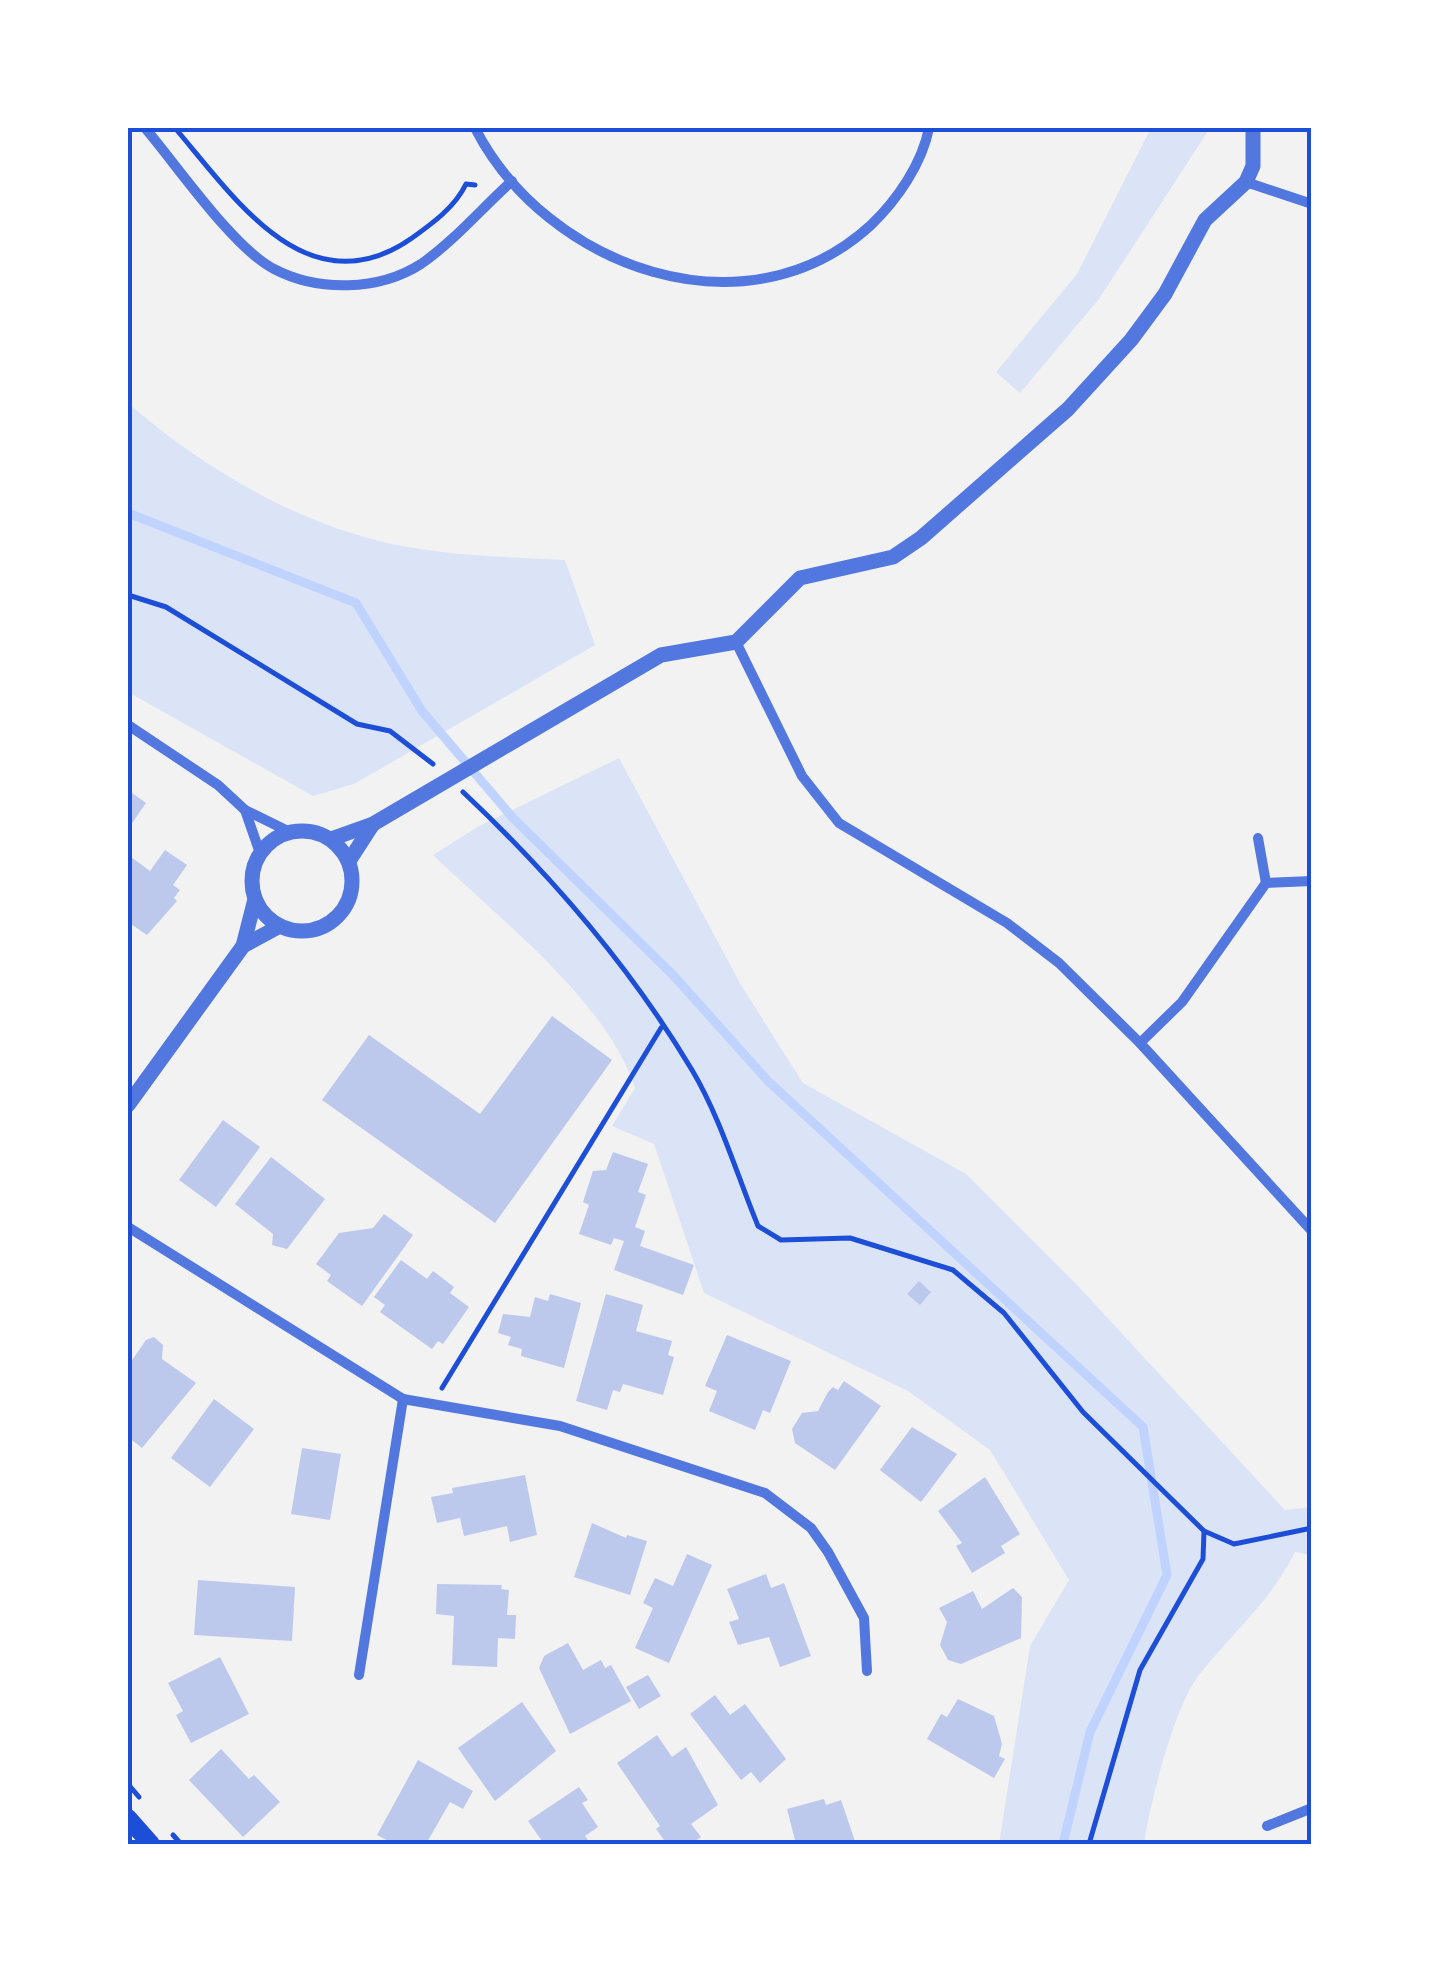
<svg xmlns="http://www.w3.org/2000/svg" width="1439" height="1972" font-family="Cabin,sans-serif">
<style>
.green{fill:#dbe4f7}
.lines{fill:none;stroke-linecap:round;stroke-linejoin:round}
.stream{stroke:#bfd3fe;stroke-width:9}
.building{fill:#bdc9ec}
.path{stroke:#1d4ed8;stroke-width:5}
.minor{stroke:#5277de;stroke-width:10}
.tertiary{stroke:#5277de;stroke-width:15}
.secondary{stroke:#1d4ed8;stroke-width:18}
.neatline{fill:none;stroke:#1d4ed8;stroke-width:4}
</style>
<rect width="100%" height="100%" fill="#f2f2f2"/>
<g class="green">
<path d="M1151,128H1210L1099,299L1020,393L996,372L1077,274Z"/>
<path d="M128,403C202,468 299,525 397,545C452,556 509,557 565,560L595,645L354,784L313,796L128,692Z"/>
<path d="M619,758L741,985L803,1083L966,1174L1079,1287L1285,1510L1311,1507V1555L1295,1552C1271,1601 1233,1632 1199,1675C1174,1707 1150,1803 1144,1844H999L1030,1646L1069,1580L990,1450L908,1391L704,1293L654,1144L612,1126L635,1088C607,1001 499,919 433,855L479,826Z"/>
</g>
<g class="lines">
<path class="stream" d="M128,513L356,603L422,711L513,818L673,975L768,1081L1143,1427L1167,1575L1090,1732L1063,1844"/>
</g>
<g class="building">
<path d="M128,790L146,803L128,829Z"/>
<path d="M165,850L187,865L173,885L180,890L174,898L177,901L147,935L128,922V862L131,857L150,871Z"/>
<path d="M552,1016L612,1060L495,1223L322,1100L369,1035L480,1114Z"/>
<path d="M223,1120L260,1147L216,1207L179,1180Z"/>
<path d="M613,1152L648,1164L638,1192L646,1195L635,1227L645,1231L640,1246L694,1265L683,1295L614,1270L624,1241L614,1238L611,1245L579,1234L589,1205L583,1202L593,1171L606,1170Z"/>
<path d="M271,1157L325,1199L287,1249L272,1245L273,1234L235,1204Z"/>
<path d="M384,1214L413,1235L362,1306L327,1281L331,1275L316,1264L339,1233L373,1228Z"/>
<path d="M401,1260L427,1279L433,1271L454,1287L450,1293L469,1307L443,1344L438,1341L432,1349L380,1312L385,1305L374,1297Z"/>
<path d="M919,1281L931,1292L920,1305L907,1294Z"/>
<path d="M550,1294L581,1303L564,1368L521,1356L522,1349L508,1345L511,1337L498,1333L503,1314L530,1317L535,1297L548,1301Z"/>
<path d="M606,1294L643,1305L636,1331L672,1341L668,1355L674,1357L663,1395L623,1384L620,1392L613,1390L607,1410L576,1401Z"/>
<path d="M727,1335L791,1361L770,1413L763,1410L755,1430L709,1411L717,1391L705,1386Z"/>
<path d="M154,1337L163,1345L162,1359L196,1383L142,1448L128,1437V1366L146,1340Z"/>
<path d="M844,1381L881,1406L835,1470L795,1443L792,1429L802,1413L818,1411L828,1392L833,1387L838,1390Z"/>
<path d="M214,1399L254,1429L210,1487L171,1458Z"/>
<path d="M912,1427L957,1454L921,1502L880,1470Z"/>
<path d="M302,1448L341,1454L330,1520L291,1514Z"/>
<path d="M525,1475L537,1535L510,1542L507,1526L464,1536L460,1518L437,1523L431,1497L453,1493L452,1488Z"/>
<path d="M985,1477L1020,1534L1001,1546L1005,1553L972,1573L956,1546L962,1543L938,1511Z"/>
<path d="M592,1523L626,1538L627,1535L647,1541L630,1595L574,1577Z"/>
<path d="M687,1554L712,1565L669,1663L635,1648L653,1608L643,1603L655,1578L673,1586Z"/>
<path d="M766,1574L771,1588L784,1583L811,1656L780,1667L769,1637L738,1645L729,1622L739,1619L727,1589Z"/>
<path d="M198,1580L295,1587L292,1641L194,1635Z"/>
<path d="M437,1584L502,1585L501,1589L509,1590L507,1615H516L515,1639L498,1638L497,1667L452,1665L454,1616L436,1614Z"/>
<path d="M1013,1588L1022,1597L1021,1638L961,1664L948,1660L940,1645L947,1622L939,1608L973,1591L982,1609Z"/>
<path d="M568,1643L583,1670L601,1660L605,1668L611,1665L631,1701L570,1734L539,1668L544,1656Z"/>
<path d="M220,1657L249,1714L191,1743L176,1715L183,1711L168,1683Z"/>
<path d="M648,1675L661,1696L639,1709L626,1687Z"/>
<path d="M715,1695L730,1715L745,1704L786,1759L760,1783L751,1772L741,1780L690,1714Z"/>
<path d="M958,1699L994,1716L1002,1744L999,1756L1005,1759L994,1778L927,1739L941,1714L947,1717Z"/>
<path d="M522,1702L556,1751L495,1801L458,1748Z"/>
<path d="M657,1735L672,1757L686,1747L718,1805L691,1824L701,1837L691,1844H667L656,1829L660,1826L617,1763Z"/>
<path d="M221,1749L249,1779L254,1775L280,1802L243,1837L189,1780Z"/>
<path d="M418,1760L473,1791L463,1809L450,1802L426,1844H394L377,1835Z"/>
<path d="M579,1787L588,1800L582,1803L598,1827L585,1836L591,1844H544L528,1821Z"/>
<path d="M824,1799L826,1805L841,1800L856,1844H796L787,1809Z"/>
</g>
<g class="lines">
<g class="path">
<path d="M175,128C234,197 308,311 412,238C433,223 455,207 466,184L475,185"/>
<path d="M128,595L166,607L357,724L390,731L433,764"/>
<path d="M463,792C549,873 631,968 692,1070C720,1117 737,1175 758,1226L781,1240L850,1238L953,1270L1004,1313L1083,1412L1204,1531L1203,1559L1140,1670L1089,1844"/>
<path d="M442,1388L661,1028"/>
<path d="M1204,1531L1234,1544L1312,1528"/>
<path d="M128,1784L139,1797"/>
<path d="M173,1835L181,1844"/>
</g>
<g class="minor">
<path d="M145,128C176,164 233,248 274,269C318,292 379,291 421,264C453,242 482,208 512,181"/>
<path d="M475,128C546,267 746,340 871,225C897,200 922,164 929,128"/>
<path d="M1246,182L1312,204"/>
<path d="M736,642L802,776L839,823L1007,923L1059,963L1140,1043L1312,1231"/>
<path d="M128,725L218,785L245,810L290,832"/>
<path d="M245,810L260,853"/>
<path d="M1258,838L1266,883L1312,881"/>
<path d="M1140,1043L1182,1002L1266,883"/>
<path d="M128,1227L403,1399L560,1426L765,1493L811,1528L828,1552L864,1618L867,1671"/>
<path d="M359,1675L403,1399"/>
<path d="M1267,1826L1312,1808"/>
</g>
<g class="tertiary">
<circle cx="302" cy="881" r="50"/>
<path d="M331,839L373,824L661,655L736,642L800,578L893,557L921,538L1068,409L1131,340L1165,294L1205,220L1246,182L1253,166V128"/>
<path d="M349,861L373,824"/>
<path d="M243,946L280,926"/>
<path d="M128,1105L243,946L255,899"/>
</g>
<path class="secondary" d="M128,1818L151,1844"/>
</g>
<rect width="1439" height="1972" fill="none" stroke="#ffffff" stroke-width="260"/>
<rect x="130" y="130" width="1179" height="1712" class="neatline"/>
</svg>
